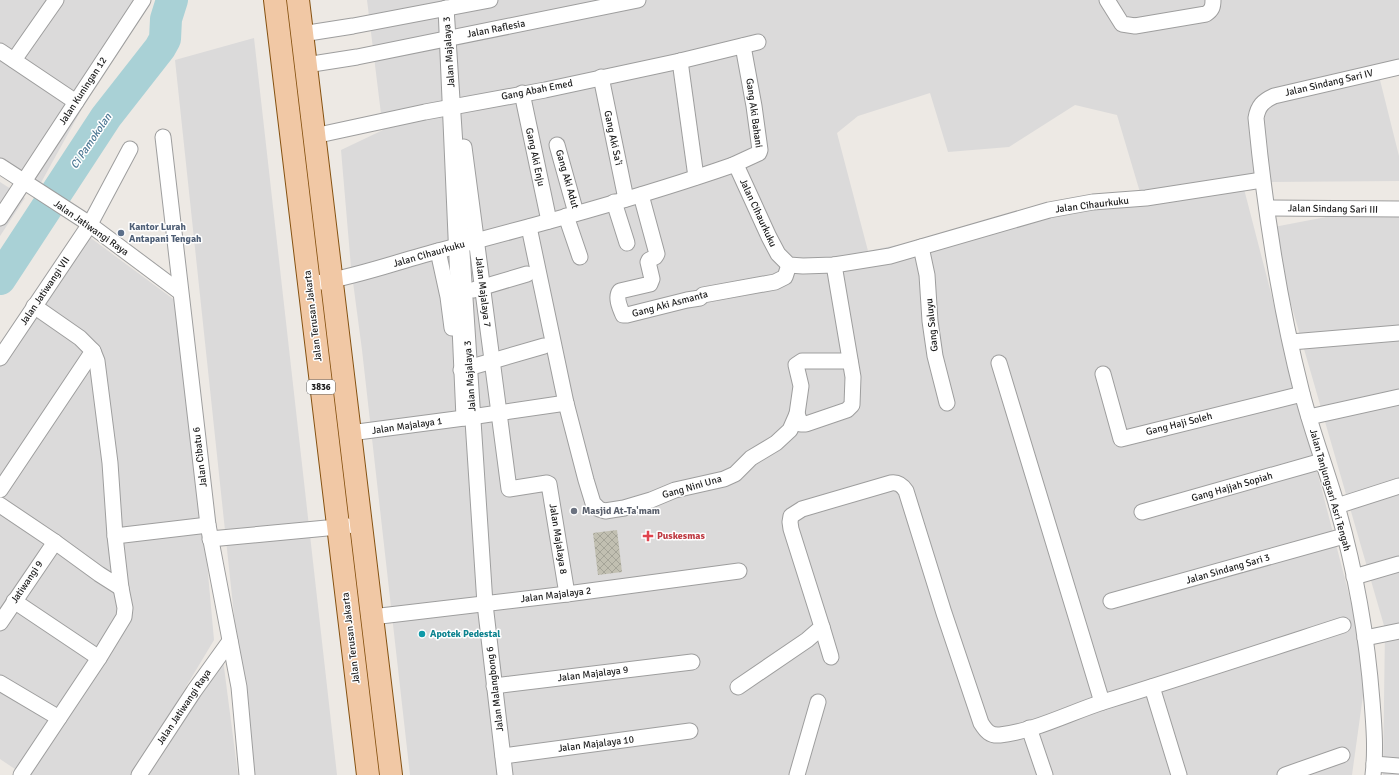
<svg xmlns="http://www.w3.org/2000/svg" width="1399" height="775" font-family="Signika,sans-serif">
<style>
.residential{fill:#dbdada;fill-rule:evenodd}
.construction{fill:url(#construction-cross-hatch)}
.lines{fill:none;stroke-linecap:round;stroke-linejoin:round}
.river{stroke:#a9d1d6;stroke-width:32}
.street-casing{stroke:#9e9e9e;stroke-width:17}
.primary-casing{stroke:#865211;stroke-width:24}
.street{stroke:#fff;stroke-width:15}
.primary{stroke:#f1c8a5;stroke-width:22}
.service-dot{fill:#5c6f8a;stroke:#fff;stroke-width:1.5}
.worship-dot{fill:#6b7280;stroke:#fff;stroke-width:1.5}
.health-dot{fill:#e0444e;stroke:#fff;stroke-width:1.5}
.culture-dot{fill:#0f9aa8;stroke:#fff;stroke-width:1.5}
.labels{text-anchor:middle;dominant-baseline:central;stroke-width:3;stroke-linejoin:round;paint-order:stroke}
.shield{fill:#fff;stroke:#616161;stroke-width:1}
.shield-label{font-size:9px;font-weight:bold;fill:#1d1d1d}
.street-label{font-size:10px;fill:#1d1d1d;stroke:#fff}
.service-label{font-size:10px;font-weight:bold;fill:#4e5e75;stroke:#fff;text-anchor:start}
.worship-label{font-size:10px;font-weight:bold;fill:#5b616d;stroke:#fff;text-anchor:start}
.health-label{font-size:10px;font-weight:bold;fill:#be3a42;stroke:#fff;text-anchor:start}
.culture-label{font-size:10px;font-weight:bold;fill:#0d838f;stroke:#fff;text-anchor:start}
.water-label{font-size:11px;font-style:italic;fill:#4e7894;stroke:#fff}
</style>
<defs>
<pattern id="construction-cross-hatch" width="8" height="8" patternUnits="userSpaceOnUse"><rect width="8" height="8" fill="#c1bfb1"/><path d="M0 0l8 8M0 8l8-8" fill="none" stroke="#a5a498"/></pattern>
</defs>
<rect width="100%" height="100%" fill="#ede9e4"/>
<g class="residential">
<path d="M0,0H142L38,188L0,163Z"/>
<path d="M367,0H1399V67L1378,72L1399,156V181L1262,182L1243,185L1361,641L1365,681L1352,775H410L362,350L351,267L341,150L383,130ZM930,93L948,152L1009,147L1075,105L1117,115L1142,199L978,228L868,251L837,133L858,116Z"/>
<path d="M254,38L337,775H251L175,60Z"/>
<path d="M0,182L25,198L0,236Z"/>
<path d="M1399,203V775H1383L1385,629L1269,228Z"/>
<path d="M84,233L184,307L214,640L133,775H24L0,759V359Z"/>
<path d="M222,652L238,775H145Z"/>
</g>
<path class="construction" d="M617,530L622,572L598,575L593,533Z"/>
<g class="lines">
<path class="river" d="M0,279L106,117L160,48L165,39L166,19L172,0"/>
<defs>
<g id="street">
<path d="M1107,0L1122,24L1135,26L1206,14C1212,10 1213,7 1213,0"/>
<path d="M302,34L353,26L490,0"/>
<path d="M0,51L76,102"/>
<path d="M14,60L56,0"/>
<path d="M680,61L696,177"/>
<path d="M306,65L357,57L638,0"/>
<path d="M601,77L626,199"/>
<path d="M522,93L549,221"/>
<path d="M314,136L425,112L545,90L680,61L758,42"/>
<path d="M163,137L208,525L239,687L247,775"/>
<path d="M557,145L576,213"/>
<path d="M464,147L509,489L547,483L549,484L567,594"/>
<path d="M733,165L759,153L760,150L754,106L743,46"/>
<path d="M0,166L85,221L180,292"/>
<path d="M641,195L657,254L655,257L649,260L648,262L652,279L650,284L620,291C615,297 620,308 623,315H627L687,300L700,298L703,295L775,282L785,277L789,265"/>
<path d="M614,202L627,243"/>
<path d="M1267,208L1399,209"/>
<path d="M566,216L580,257"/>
<path d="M0,218L143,0"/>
<path d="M529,227L566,403L586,480L593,503L599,509L605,511L624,508L651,500L675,490L724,479L735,474L751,458L776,443L790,430L797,414L801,424H806L847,410L852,405L853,377L834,265"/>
<path d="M921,247L927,275L930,321L935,356L947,403"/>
<path d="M438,251L448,297L452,328"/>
<path d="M322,282C363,275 402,260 442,250C540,224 638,198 733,165L737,167L769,237L778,254L789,265L803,266L834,265L890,256L1049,210L1093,202L1146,198L1262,180"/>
<path d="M473,290L527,274"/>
<path d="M1291,342L1399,333"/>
<path d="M0,358L90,224L130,149"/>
<path d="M999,363L1102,702"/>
<path d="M461,370L544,346"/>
<path d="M1103,374L1121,439L1302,394"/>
<path d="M797,414L801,386L796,365L802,361H850"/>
<path d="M1309,417L1399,397"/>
<path d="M464,418L446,8L485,604L505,775"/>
<path d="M350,433L464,418L566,403"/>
<path d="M0,490L93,351"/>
<path d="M0,505L55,542L99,574L121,588L115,536L110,463L97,361L93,351L80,338L34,306"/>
<path d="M1337,506L1399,486"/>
<path d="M1142,512L1322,461"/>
<path d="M115,536L208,525"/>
<path d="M210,539L348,526"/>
<path d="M1354,577L1399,564"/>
<path d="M14,601L99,658"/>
<path d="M1111,601L1344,536"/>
<path d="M372,617L567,594L739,571"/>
<path d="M0,623L55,542"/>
<path d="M822,627L831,657"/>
<path d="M1365,638L1399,631"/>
<path d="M0,683L59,718"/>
<path d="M494,686L692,662"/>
<path d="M738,687L807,640L822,627L791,529L790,522L791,516L802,509L891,483C898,482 902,485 906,491L944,613L981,723C986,731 990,736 1000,735C1035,731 1069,713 1103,702C1184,677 1263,651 1343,625"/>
<path d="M1152,687L1179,775"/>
<path d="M1029,728L1045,775"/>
<path d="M503,756L690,731"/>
<path d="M1374,764L1399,766"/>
<path d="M21,775L99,658L124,617L125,608L121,588"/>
<path d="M139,775L194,691L230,641"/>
<path d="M797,775L818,702"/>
<path d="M1285,775L1342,755"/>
<path d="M1373,775C1376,750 1374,726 1372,701C1367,636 1355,569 1337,506C1326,468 1312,432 1302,393C1279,303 1265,211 1256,118C1258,106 1263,101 1274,96L1399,67"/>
</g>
<g id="primary">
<path d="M275,0L368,775"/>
<path d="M298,0L391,775"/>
</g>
</defs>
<use href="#street" class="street-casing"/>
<use href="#primary" class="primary-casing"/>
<use href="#street" class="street"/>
<use href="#primary" class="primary"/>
</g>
<circle class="service-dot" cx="121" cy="233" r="4"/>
<circle class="worship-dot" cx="574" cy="511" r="4"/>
<path class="health-dot" d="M646 530h4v4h4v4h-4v4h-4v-4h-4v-4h4z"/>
<circle class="culture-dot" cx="422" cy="634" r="4"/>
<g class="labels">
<rect class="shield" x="307" y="380" width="28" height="14" rx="3"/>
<g class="shield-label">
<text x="321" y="387">3836</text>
</g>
<g class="street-label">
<text transform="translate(496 29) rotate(-11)">Jalan Raflesia</text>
<text transform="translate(449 52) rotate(-94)">Jalan Majalaya 3</text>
<text transform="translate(1329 83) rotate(-13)">Jalan Sindang Sari IV</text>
<text transform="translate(537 90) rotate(-11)">Gang Abah Emed</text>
<text transform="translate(83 91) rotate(-57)">Jalan Kuningan 12</text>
<text transform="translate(754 113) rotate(82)">Gang Aki Bahani</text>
<text transform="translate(613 138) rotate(78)">Gang Aki Sa'i</text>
<text transform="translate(535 157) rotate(78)">Gang Aki Enju</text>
<text transform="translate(567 179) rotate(74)">Gang Aki Adut</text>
<text transform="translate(1092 205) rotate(-7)">Jalan Cihaurkuku</text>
<text transform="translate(1333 209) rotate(1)">Jalan Sindang Sari III</text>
<text transform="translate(758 213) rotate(65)">Jalan Cihaurkuku</text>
<text transform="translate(91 228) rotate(35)">Jalan Jatiwangi Raya</text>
<text transform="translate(429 254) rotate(-16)">Jalan Cihaurkuku</text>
<text transform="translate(45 291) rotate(-56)">Jalan Jatiwangi VII</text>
<text transform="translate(483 292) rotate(83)">Jalan Majalaya 7</text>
<text transform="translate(670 304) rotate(-15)">Gang Aki Asmanta</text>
<text transform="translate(313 316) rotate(-97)">Jalan Terusan Jakarta</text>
<text transform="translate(932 325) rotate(-96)">Gang Saluyu</text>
<text transform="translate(470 376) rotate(-94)">Jalan Majalaya 3</text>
<text transform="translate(1179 424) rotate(-14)">Gang Haji Soleh</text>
<text transform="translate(407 426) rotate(-8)">Jalan Majalaya 1</text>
<text transform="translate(200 457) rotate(-97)">Jalan Cibatu 6</text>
<text transform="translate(692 487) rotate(-16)">Gang Nini Una</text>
<text transform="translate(1232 487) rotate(-16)">Gang Hajjah Sopiah</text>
<text transform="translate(1330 490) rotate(74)">Jalan Tanjungsari Asri Tengah</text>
<text transform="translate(558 539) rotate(81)">Jalan Majalaya 8</text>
<text transform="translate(1228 569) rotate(-16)">Jalan Sindang Sari 3</text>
<text transform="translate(27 582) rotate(-56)">Jatiwangi 9</text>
<text transform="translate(556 595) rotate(-7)">Jalan Majalaya 2</text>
<text transform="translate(351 638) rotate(-97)">Jalan Terusan Jakarta</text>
<text transform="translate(593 674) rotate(-7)">Jalan Majalaya 9</text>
<text transform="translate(495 689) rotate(-97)">Jalan Malangbong 6</text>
<text transform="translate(184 707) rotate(-56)">Jalan Jatiwangi Raya</text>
<text transform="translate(596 744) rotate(-7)">Jalan Majalaya 10</text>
</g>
<g class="service-label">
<text x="129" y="227">Kantor Lurah<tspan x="129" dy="12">Antapani Tengah</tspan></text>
</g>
<g class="worship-label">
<text x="582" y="511">Masjid At-Ta'mam</text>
</g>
<g class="health-label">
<text x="657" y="536">Puskesmas</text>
</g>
<g class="culture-label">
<text x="430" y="634">Apotek Pedestal</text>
</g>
<g class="water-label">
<text transform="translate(91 141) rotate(-56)">Ci Pamokolan</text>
</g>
</g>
</svg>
